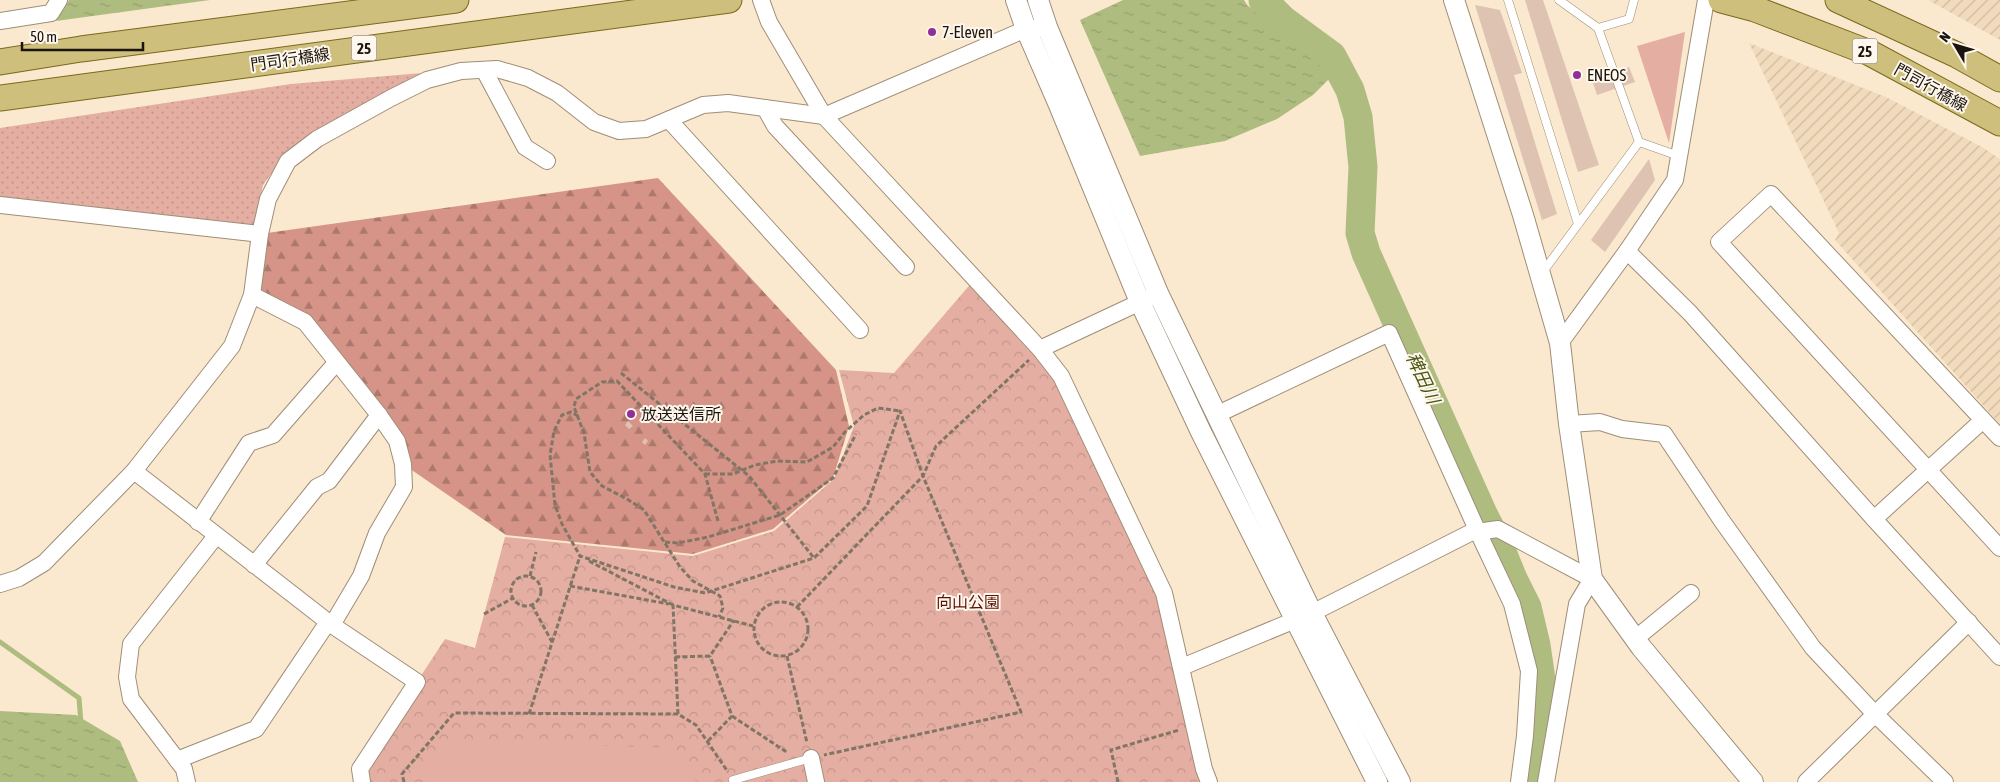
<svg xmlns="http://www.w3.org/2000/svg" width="2000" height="782" font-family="'Asap Condensed','Noto Sans JP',sans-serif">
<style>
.industrial{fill:url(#industrial-furrows)}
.grass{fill:url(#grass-dots)}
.forest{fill:url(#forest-firs)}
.park{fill:url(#park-crowns)}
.garden{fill:#e5aea3}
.water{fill:url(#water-ripples)}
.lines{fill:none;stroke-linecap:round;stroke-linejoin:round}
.stream{stroke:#afbc80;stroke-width:5}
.river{stroke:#afbc80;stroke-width:29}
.building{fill:#dec3b2}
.service-casing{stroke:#9f8e77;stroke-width:9}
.minor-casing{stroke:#9f8e77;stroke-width:18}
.tertiary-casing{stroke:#9f8e77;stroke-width:22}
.primary-casing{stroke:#7a681c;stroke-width:27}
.path{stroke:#817565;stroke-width:3;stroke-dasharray:5 2.5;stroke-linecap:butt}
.service{stroke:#fff;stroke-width:8}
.minor{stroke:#fff;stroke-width:16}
.tertiary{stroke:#fff;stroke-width:20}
.primary{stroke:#cebf7c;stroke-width:25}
.poi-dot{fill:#922e95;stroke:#fef7ed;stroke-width:2}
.labels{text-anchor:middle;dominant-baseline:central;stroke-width:4;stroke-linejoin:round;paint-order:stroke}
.shield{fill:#fef7ed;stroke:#5f5850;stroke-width:1}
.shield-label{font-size:15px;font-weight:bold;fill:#1b140c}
.poi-label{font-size:16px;fill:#1b140c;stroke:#fef7ed;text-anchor:start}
.street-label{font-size:16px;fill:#1b140c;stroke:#fef7ed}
.park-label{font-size:16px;fill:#5e1005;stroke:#fef7ed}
.water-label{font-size:18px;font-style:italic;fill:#4d5815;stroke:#fef7ed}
</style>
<defs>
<pattern id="industrial-furrows" width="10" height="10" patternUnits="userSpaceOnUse" patternTransform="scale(1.25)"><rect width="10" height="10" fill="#f2dbbc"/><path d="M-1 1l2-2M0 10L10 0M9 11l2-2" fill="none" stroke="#cfbba0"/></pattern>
<pattern id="grass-dots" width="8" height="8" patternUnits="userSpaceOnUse" patternTransform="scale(1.25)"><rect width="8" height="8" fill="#e5aea3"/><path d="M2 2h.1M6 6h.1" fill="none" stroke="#c4958b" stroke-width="1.8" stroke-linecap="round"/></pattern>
<pattern id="forest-firs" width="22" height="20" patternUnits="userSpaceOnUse" patternTransform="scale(1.25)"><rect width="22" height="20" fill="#d59487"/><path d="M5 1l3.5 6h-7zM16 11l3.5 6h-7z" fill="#ac786d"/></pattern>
<pattern id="park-crowns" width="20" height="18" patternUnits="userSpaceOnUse" patternTransform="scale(1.25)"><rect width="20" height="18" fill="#e5aea3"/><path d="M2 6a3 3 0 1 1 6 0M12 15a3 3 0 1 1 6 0" fill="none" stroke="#c4958b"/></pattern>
<pattern id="water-ripples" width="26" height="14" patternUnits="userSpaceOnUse" patternTransform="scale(1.25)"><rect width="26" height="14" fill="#afbc80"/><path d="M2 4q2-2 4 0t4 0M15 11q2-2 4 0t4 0" fill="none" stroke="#96a16d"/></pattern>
</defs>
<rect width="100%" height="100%" fill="#fae8cf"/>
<g class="industrial">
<path d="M1928,0H2000V40Z"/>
<path d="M1749,43L1886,97L1982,147L2000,159V424L1835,240L1839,233Z"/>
</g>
<path class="grass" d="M422,73L349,114L283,157L263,185L253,228L0,205V128L291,84Z"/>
<path class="forest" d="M658,178L836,370L849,426L833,478L773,529L693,554L506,535L403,464L305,322L252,295L260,234Z"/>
<path class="park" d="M974,280L1040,349L1164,593L1209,782H362L360,769L445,639L475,648L505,537L693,556L774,531L834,479L854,426L839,370L894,373Z"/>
<g class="garden">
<path d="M1685,32L1669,143L1637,46Z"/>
<path d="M447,741L669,748L697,782H424L422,769Z"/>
</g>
<g class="water">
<path d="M69,0H210L56,21Z"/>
<path d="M1123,0H1244L1247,5L1276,27L1319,54L1331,77L1313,95L1277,119L1225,141L1140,156L1080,20Z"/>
<path d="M0,711L76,715L120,741L138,782H0Z"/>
</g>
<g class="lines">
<path class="stream" d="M0,642L79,698L81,724"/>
<path class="river" d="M1263,0L1283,20L1332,56L1350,90L1358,117L1363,167L1360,233L1366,253L1483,514L1500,547L1513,579L1527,607L1536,645L1543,693L1529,782"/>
</g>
<g class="building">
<path d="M1525,0H1543L1599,165L1578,172Z"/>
<path d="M1475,5L1500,10L1522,73L1514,75L1557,214L1542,220Z"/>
<path d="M1629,67L1635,82L1597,95L1592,80Z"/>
<path d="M1649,159L1655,180L1605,252L1591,240Z"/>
<path d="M628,410L636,411L635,418L627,416Z"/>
<path d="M628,421L633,426L629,429L625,425Z"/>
<path d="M645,438L648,441L645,445L642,442Z"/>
</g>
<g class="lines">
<defs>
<g id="service">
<path d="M1508,0L1578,224"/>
<path d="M1559,0L1598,28"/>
<path d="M1639,142L1679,156"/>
<path d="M1542,273L1639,142L1598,28L1629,19L1634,0"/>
<path d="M733,780L811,758"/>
</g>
<g id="minor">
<path d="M761,0L769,22L824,116L1040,349L1061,376L1164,593L1204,769L1209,782"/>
<path d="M0,21L51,13L59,0"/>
<path d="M484,70L525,147L547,161"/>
<path d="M765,108L775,126L906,267"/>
<path d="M669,120L860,330"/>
<path d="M0,205L260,234"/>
<path d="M1627,251L1690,313L1874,519L2000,657"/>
<path d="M252,295L305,322L379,415L397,441L403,464L404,487L377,533L361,576L332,625"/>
<path d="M1560,343L1627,251L1675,180L1706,0"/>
<path d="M1040,349L1151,297"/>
<path d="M1216,415L1389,333L1478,532L1512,604L1529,671L1525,736L1519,782"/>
<path d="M1569,424L1600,422L1622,429L1664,434L1722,521L1813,648L1875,714L1945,782"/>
<path d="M2000,438L1771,194L1719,242L2000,548"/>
<path d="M134,471L332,625L417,682L360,769L362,782"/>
<path d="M1874,519L1983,420"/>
<path d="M198,522L249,443L273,435L336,363"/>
<path d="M254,565L317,487L329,481L379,415"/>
<path d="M0,584L19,578L44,563L134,471L232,346L252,295L260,234L268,199L288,161L317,139L391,98L427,80L461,71L497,69L528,78L557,93L594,122L619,131L646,129L703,105L728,103L824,116L1026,29L1047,27"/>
<path d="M1635,639L1691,593"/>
<path d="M1182,667L1312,613L1470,533L1498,529L1592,579L1577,604L1546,782"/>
<path d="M811,758L816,782"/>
<path d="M177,760L256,729L328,622"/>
<path d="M187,782L184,769L131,699L127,677L131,644L216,536"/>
<path d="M1806,782L1969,622"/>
</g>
<g id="tertiary">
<path d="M1016,0L1026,29L1059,105L1140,302L1201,432L1377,782"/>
<path d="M1038,0L1047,27L1158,293L1312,613L1400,782"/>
<path d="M1454,0L1523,215L1560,343L1569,424L1592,579L1641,647L1753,782"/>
</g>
<g id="primary">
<path d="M1721,0L1755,9L1870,53L2000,123"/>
<path d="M1838,0L1957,55L2000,79"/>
<path d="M0,62L81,49L456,0"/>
<path d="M0,98L729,0"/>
</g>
</defs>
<use href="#service" class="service-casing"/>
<use href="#minor" class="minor-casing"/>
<use href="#tertiary" class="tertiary-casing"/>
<use href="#primary" class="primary-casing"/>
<g class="path">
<path d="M621,373L749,476L814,558"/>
<path d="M578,416L571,412L562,415L554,431L550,455L555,505L562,524L580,556L674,587L705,593L814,558L867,506L900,411L923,476L1021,712L824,755"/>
<path d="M705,474H733L755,465L777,461L807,462L833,447L845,432L864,415L878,408L900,411"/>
<path d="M718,521L705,474L617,381L602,382L576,399L574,407L584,433L590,472L602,486L627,499L644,510L680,567L693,581L720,596L723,608L719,617"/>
<path d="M665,542L678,543L708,537L780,515L833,478L856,434"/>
<path d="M589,561L673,605"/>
<circle cx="526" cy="591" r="15"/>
<path d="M530,576L536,552"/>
<path d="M570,586L669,604"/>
<circle cx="781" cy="629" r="27"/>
<path d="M532,605L552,642"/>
<path d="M797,607L923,476L936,446L1029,360"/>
<path d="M484,614L513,598"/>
<path d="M787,656L807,743"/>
<path d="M675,657L710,656L734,620"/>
<path d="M529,714L580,556L581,557"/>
<path d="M678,714L673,605L753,626"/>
<path d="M732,716L788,753"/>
<path d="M708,741L732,716L710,656"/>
<path d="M404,782L402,774L454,713L678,714L696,725L728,772"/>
<path d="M1118,782L1111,750L1179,730"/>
</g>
<use href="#service" class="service"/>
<use href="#minor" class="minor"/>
<use href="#tertiary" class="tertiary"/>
<use href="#primary" class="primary"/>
</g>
<g class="poi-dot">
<circle cx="932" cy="32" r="5"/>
<circle cx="1577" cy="75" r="5"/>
<circle cx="631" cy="414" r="5"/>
</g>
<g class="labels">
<g class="shield">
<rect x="351.5" y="35.5" width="25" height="25" rx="4"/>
<rect x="1852.5" y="38.5" width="25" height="25" rx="4"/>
</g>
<g class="shield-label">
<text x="364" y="48">25</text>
<text x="1865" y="51">25</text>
</g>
<g class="poi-label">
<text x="942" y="32">7-Eleven</text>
<text x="1587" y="75">ENEOS</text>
<text x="641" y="414">放送送信所</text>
</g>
<g class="street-label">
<text transform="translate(290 59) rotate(-8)">門司行橋線</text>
<text transform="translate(1931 87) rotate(29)">門司行橋線</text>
</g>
<g class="park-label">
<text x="968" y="602">向山公園</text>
</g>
<g class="water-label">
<text transform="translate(1423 378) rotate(65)">稗田川</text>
</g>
</g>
<g transform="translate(1955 45) rotate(308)" stroke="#fef7ed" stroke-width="4" paint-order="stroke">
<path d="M0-4L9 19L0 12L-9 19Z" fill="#1b140c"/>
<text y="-8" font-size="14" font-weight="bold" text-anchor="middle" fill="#1b140c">N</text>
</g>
<path d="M22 42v8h121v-8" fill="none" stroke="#1b140c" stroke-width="2.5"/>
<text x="30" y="42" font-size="15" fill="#1b140c" stroke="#fef7ed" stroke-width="4" paint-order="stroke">50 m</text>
</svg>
